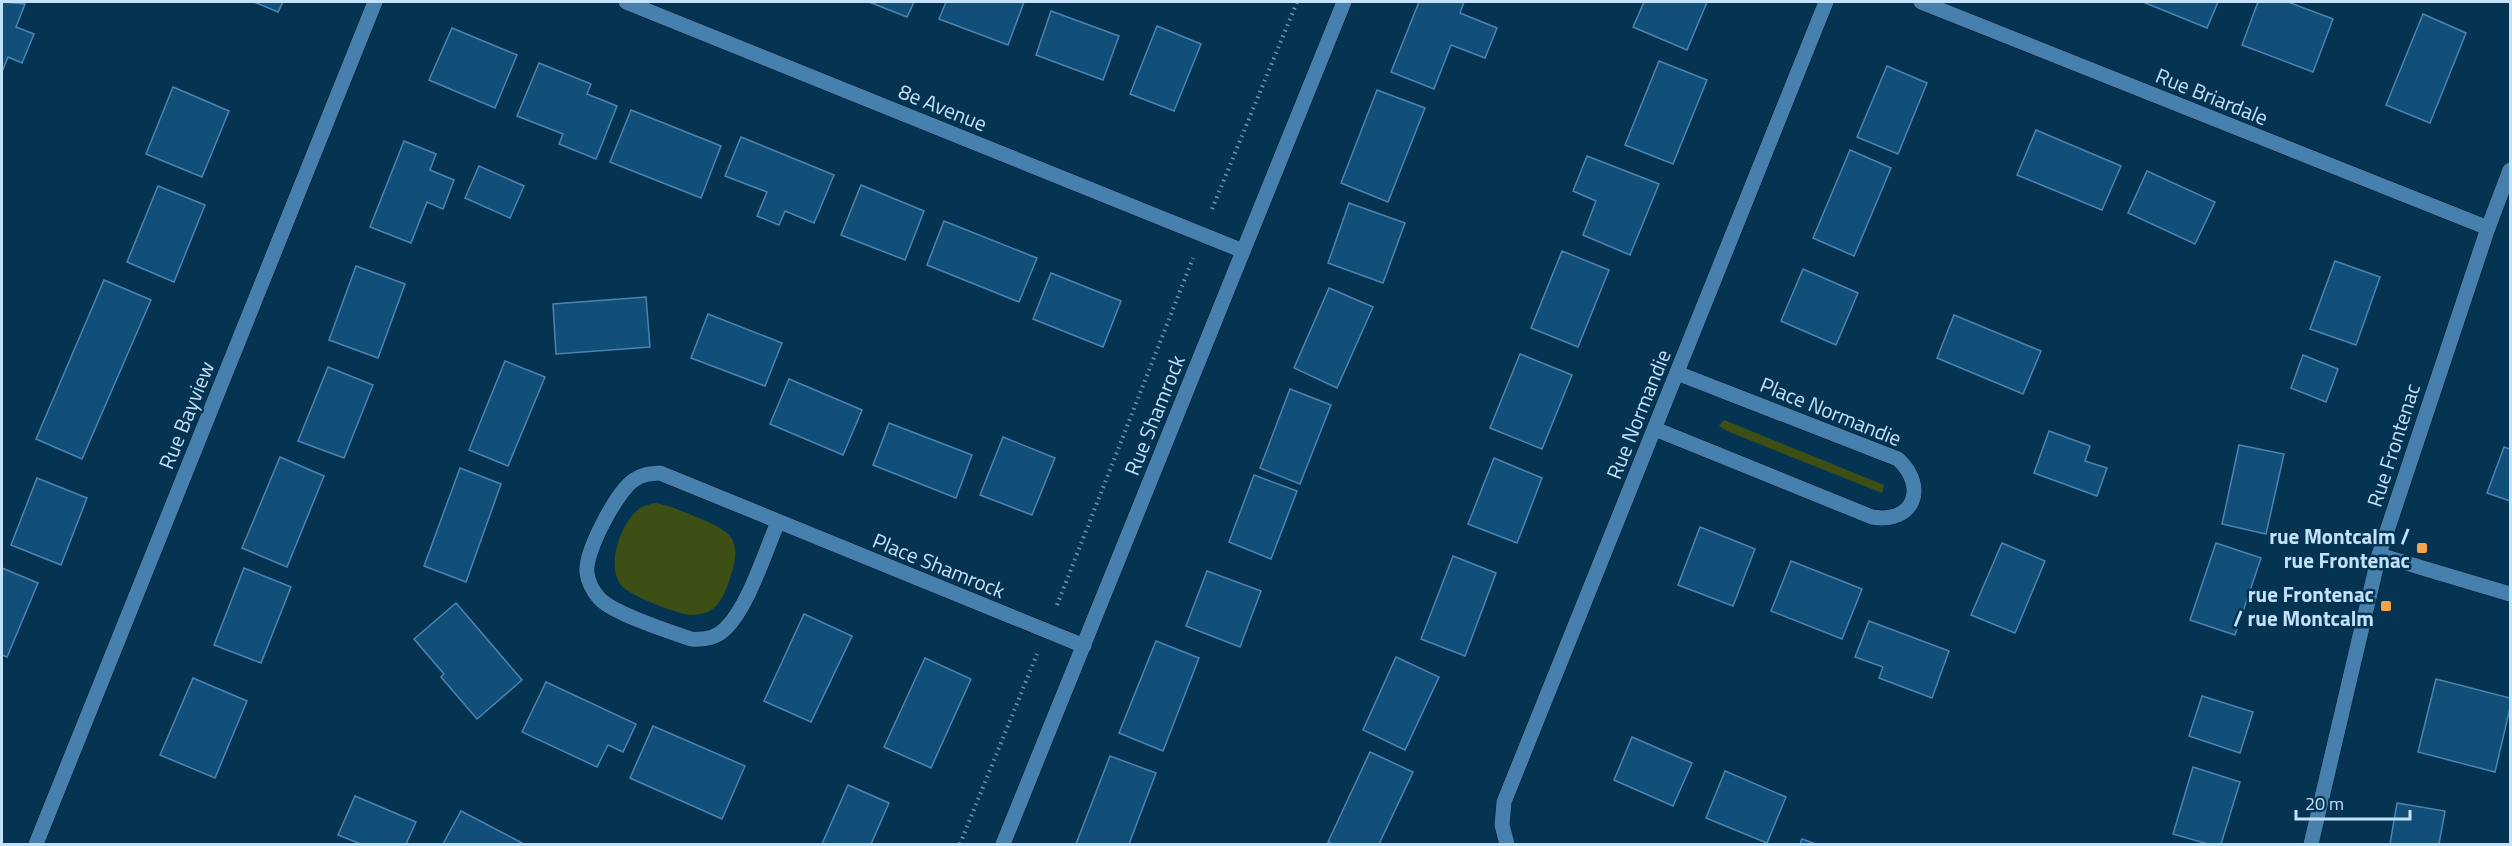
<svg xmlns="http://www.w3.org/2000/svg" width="2512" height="846" font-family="'Titillium Web',sans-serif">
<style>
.green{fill:#3e4f15}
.building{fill:#124f78;stroke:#4c84b1;stroke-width:1.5}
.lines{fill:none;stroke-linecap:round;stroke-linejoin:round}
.street-casing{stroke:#001b30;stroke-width:16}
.path{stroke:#6e93af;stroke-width:4;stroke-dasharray:1.5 4.5;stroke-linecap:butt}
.street{stroke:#4880ad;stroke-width:15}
.poi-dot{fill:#f6a248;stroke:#053453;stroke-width:2}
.labels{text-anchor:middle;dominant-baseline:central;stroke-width:5;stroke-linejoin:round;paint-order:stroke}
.street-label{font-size:21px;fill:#c4e1fa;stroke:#053453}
.poi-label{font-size:21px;font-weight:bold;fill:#c4e1fa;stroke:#053453;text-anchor:end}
</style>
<rect width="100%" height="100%" fill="#053453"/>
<g class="green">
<path d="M1724,420L1884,485L1882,493L1727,431L1719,426Z"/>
<path d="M655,503C669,505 681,511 694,516C730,531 744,537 730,578C726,591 720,606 708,612C704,614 695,615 690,615C676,613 633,597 623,587C604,569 621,519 642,507C646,505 651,504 655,503Z"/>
</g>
<g class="building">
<path d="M2,2L25,4L16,27L34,34L22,63L8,57L2,72Z"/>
<path d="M254,2H283L278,12Z"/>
<path d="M869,2H914L907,17Z"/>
<path d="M946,2H1024L1008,45L939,19Z"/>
<path d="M1419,2H1464L1460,13L1497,28L1485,58L1451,45L1434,89L1391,72Z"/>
<path d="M1644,2H1707L1687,50L1633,27Z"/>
<path d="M2143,2H2218L2207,28Z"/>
<path d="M2258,2H2288L2333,19L2313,72L2242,45Z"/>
<path d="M1051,11L1119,36L1103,80L1036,55Z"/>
<path d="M2423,14L2466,33L2430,123L2386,105Z"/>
<path d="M1157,26L1201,44L1174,111L1130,94Z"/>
<path d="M452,28L517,55L495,108L429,80Z"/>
<path d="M1659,61L1707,80L1673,164L1625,145Z"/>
<path d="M539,63L591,84L587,94L617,106L596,159L559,144L563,134L517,116Z"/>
<path d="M1887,66L1927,83L1898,154L1857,137Z"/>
<path d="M173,87L229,111L202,177L146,154Z"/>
<path d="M1377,90L1425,108L1388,202L1341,183Z"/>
<path d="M631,110L721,146L701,198L610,162Z"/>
<path d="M2036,130L2121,166L2102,210L2017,175Z"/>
<path d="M741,137L834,175L814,223L785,211L779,225L757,216L767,192L725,176Z"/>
<path d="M404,141L436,154L430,170L454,180L443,209L427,202L411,243L370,227Z"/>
<path d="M1850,150L1891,168L1854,256L1813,238Z"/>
<path d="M1587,156L1659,184L1630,255L1583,235L1596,201L1573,191Z"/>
<path d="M479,166L524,186L510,218L465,198Z"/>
<path d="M2147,171L2215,202L2195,244L2128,213Z"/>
<path d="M861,185L924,211L905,260L841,235Z"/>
<path d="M158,186L205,205L174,282L127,262Z"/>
<path d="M1349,203L1405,223L1383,283L1328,263Z"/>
<path d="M944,221L1037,258L1019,302L927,265Z"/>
<path d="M1562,251L1609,270L1578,347L1531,328Z"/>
<path d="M2335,261L2380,277L2356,345L2310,329Z"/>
<path d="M356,266L405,284L378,358L329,340Z"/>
<path d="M1803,269L1858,293L1836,345L1781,321Z"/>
<path d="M1051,273L1121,301L1103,347L1033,319Z"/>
<path d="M104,280L151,300L82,459L36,439Z"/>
<path d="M1329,288L1373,307L1337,388L1294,368Z"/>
<path d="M646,297L650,347L556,354L553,304Z"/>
<path d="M708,314L782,343L765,386L691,358Z"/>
<path d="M1954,315L2041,351L2023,394L1937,358Z"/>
<path d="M1520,354L1572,375L1542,449L1490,428Z"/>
<path d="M2303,355L2338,369L2326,402L2291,388Z"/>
<path d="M505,361L545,377L508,466L469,450Z"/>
<path d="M328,367L373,385L344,458L298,441Z"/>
<path d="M789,379L862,410L843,455L770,424Z"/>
<path d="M1290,389L1331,405L1300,484L1260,468Z"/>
<path d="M889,423L972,455L956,498L873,465Z"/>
<path d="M2049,431L2090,446L2085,461L2107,468L2097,496L2034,473Z"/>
<path d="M1003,437L1055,458L1032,515L980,495Z"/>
<path d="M2239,445L2284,454L2266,534L2222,524Z"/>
<path d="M2504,447L2510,449V501L2487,493Z"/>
<path d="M280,457L324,476L287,567L242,548Z"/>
<path d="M1494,458L1542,478L1517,543L1468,524Z"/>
<path d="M460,468L501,484L466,582L424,566Z"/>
<path d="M1254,475L1297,491L1271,559L1229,542Z"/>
<path d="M37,478L87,498L61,565L11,545Z"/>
<path d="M1700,527L1755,549L1733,606L1678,585Z"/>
<path d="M2002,543L2045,561L2015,633L1971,615Z"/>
<path d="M2216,543L2261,558L2235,635L2190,620Z"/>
<path d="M1453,556L1496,573L1465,656L1421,639Z"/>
<path d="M1791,561L1862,589L1842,639L1771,611Z"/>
<path d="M2,568L38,583L7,657L2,655Z"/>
<path d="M244,568L291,587L261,663L214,645Z"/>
<path d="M1207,571L1261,591L1240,647L1186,626Z"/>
<path d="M456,603L522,680L477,719L441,677L444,674L414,639Z"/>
<path d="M804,614L852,636L811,722L764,701Z"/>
<path d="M1869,621L1949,651L1932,698L1879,678L1883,667L1855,657Z"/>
<path d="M1156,641L1199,658L1163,751L1119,733Z"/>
<path d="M1396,657L1439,677L1405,750L1363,730Z"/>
<path d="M925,658L971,679L931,768L884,747Z"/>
<path d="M193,678L247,701L215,778L160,755Z"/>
<path d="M2436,679L2510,698V708L2495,772L2418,752Z"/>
<path d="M546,682L636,724L623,752L608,745L597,767L522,732Z"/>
<path d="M2202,696L2253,712L2240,753L2189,736Z"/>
<path d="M653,726L745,766L722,819L630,778Z"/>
<path d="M1632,737L1692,763L1673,806L1614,780Z"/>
<path d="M1370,752L1413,772L1379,844H1333L1328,842Z"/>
<path d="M1110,756L1156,773L1129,844H1076Z"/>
<path d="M2193,767L2240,782L2221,844H2208L2173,834Z"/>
<path d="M1725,771L1786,797L1767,843L1706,818Z"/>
<path d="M848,785L889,803L871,844H822Z"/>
<path d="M355,796L416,822L406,844H361L338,835Z"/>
<path d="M2397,803L2445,811L2439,844H2390Z"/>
<path d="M461,811L524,844H443Z"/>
<path d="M1802,839L1816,844H1800Z"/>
</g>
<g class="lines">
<defs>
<g id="street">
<path d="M626,2L1243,251"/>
<path d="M1921,2L2488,228"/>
<path d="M1655,429L1872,517C1914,524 1928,487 1898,459L1677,373"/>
<path d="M778,522C765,552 748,607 726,628C717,638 704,640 691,639C670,632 612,613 599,598C593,591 588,582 587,573C584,553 617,491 634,480C642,474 650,474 660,473L1084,646"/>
<path d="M2379,555L2510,594"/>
<path d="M36,844L375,2"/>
<path d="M1003,844L1344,2"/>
<path d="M1507,844L1502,825L1504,802L1826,2"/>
<path d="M2311,844L2379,555L2488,228L2510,170"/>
</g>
</defs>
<use href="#street" class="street-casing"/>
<g class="path">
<path d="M1212,209L1297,2"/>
<path d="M1057,605L1193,258"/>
<path d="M960,844L1037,654"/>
</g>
<use href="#street" class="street"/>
</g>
<g class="poi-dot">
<rect x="2416" y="542" width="12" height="12" rx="3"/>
<rect x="2380" y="600" width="12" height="12" rx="3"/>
</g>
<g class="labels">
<g class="street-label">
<text transform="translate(2212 96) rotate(22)">Rue Briardale</text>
<text transform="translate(943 107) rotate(22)">8e Avenue</text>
<text transform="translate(1831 411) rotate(22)">Place Normandie</text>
<text transform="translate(1638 414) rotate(-68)">Rue Normandie</text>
<text transform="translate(186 415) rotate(-68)">Rue Bayview</text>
<text transform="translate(1154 415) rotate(-68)">Rue Shamrock</text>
<text transform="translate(2393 445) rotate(-72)">Rue Frontenac</text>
<text transform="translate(939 565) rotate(22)">Place Shamrock</text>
</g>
<g class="poi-label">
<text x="2410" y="536">rue Montcalm /<tspan x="2410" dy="24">rue Frontenac</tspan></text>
<text x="2374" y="594">rue Frontenac<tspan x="2374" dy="24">/ rue Montcalm</tspan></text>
</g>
</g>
<rect width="2512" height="846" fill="none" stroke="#c4e1fa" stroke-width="6"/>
<path d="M2296 810v9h114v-9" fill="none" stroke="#c4e1fa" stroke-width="3"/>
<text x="2305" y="810" font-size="18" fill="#c4e1fa" stroke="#053453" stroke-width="4.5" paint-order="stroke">20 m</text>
</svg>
